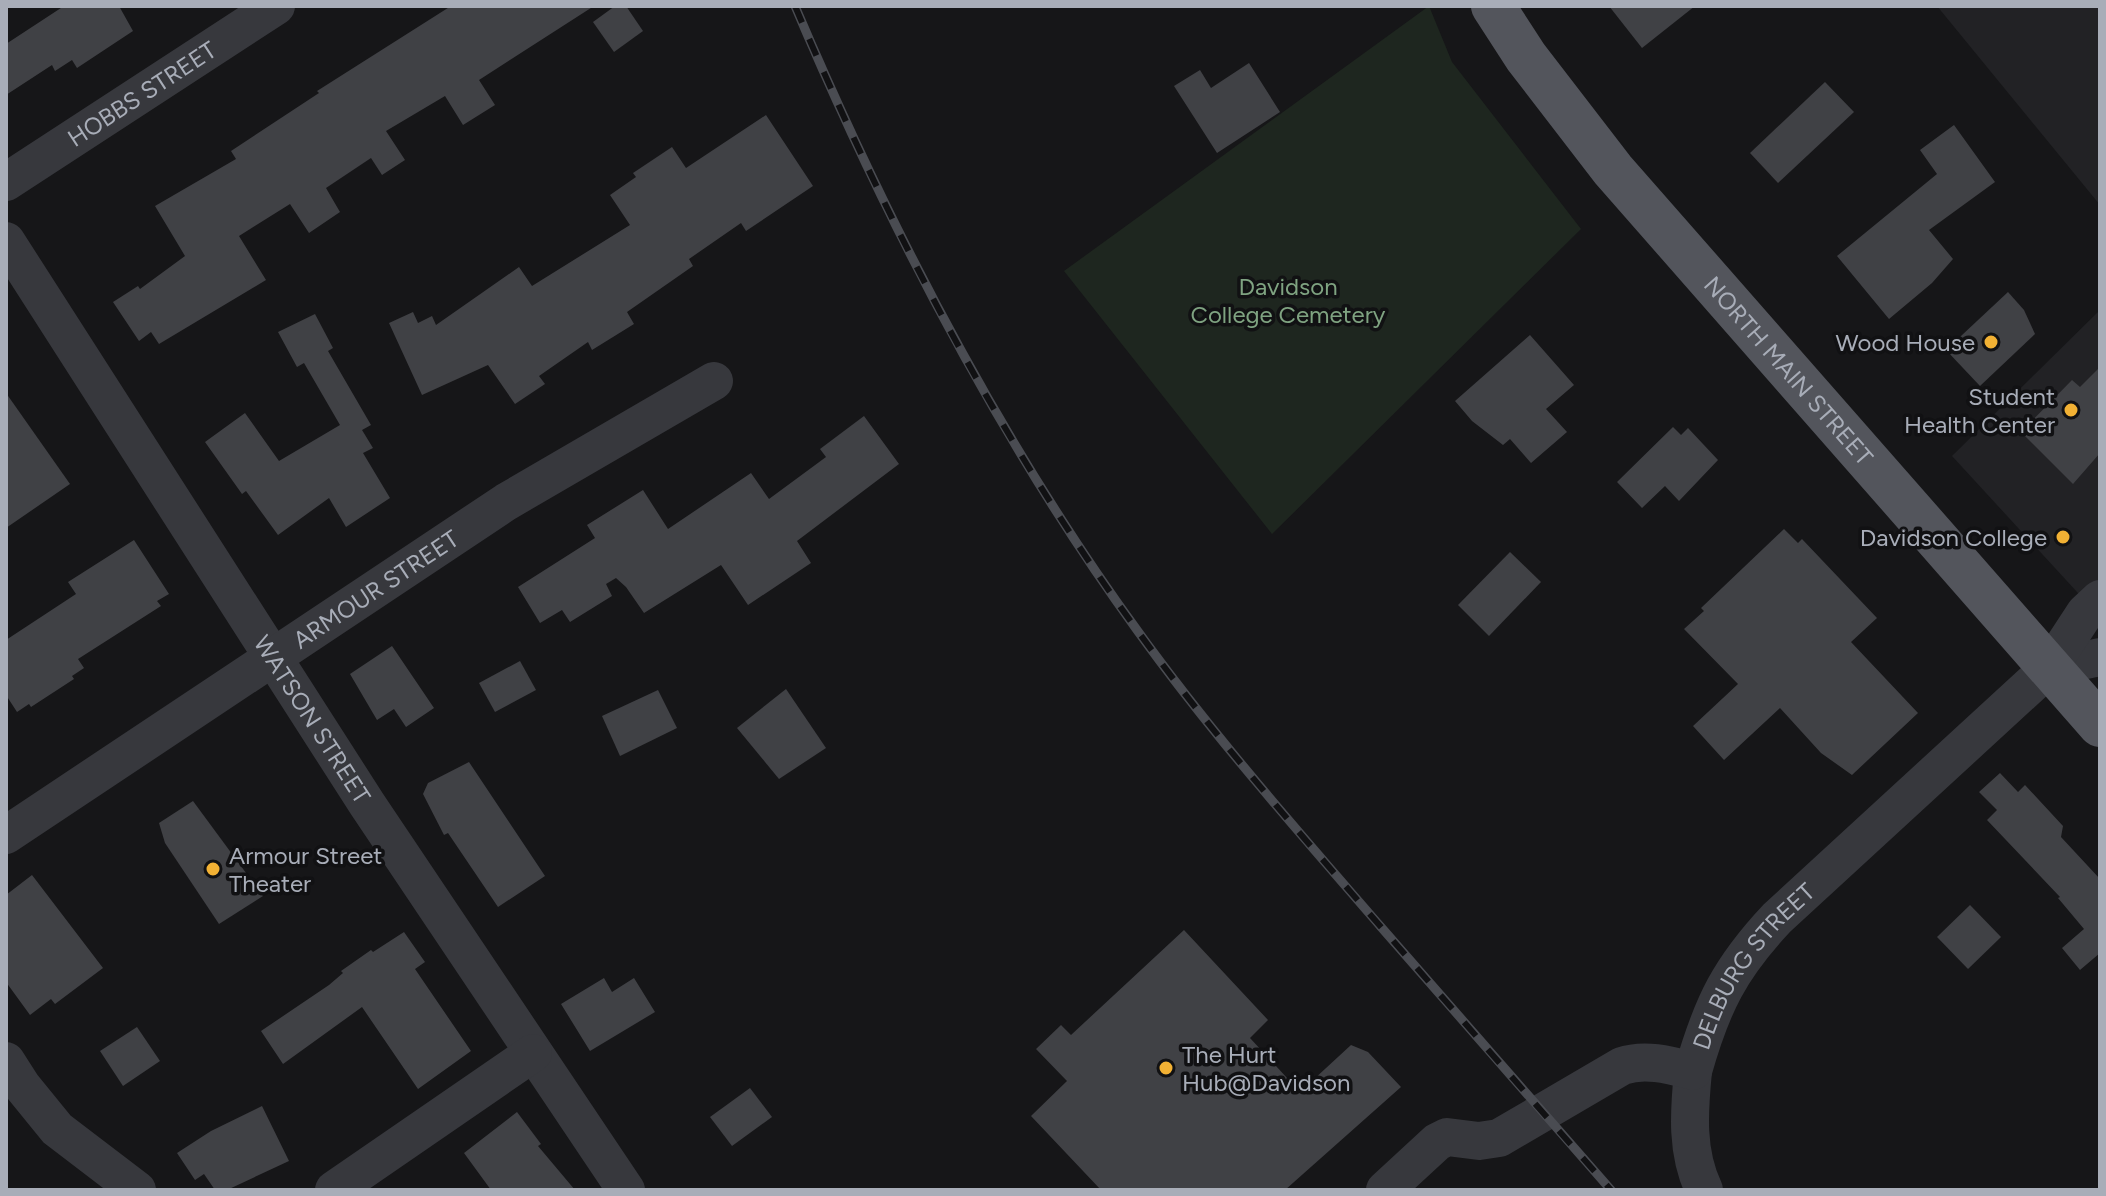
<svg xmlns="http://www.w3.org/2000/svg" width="2106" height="1196" font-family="Figtree,sans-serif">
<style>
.built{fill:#222225}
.green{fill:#1e261f}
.building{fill:#404145}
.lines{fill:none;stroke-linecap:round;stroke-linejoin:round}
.minor{stroke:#37383d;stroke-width:38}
.major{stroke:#53555c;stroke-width:44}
.rail-casing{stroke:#4a4c52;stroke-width:9}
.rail{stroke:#111113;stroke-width:6;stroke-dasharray:18;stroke-linecap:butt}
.poi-dot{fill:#f2b134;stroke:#111113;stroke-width:3}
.labels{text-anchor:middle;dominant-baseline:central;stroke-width:7;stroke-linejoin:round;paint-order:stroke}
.street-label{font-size:24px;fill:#a8adb8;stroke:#111113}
.park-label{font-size:24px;fill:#7fa381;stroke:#111113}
.poi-label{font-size:24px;fill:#a8adb8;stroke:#111113;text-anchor:end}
</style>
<rect width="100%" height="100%" fill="#161618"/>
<g class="built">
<path d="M1937,6H2100V205Z"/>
<path d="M2100,310V617L1952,456Z"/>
</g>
<path class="green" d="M1429,6L1452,62L1581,229L1272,534L1064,271Z"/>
<g class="building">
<path d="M64,6H119L133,31L77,68L72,60L55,71L52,65L6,95V44Z"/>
<path d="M451,6H594L479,80L495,105L463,125L445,96L386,131L405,160L382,175L371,158L326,188L340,212L309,233L290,204L239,236L266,280L159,344L151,332L139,341L113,302L138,286L140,289L185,256L155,206L236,159L231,151L319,93L317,91Z"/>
<path d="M615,6H626L643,31L614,52L593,22Z"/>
<path d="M1609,6H1695L1642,48Z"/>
<path d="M1249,63L1280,112L1217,153L1174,86L1200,70L1211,88Z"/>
<path d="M1825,82L1854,112L1778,183L1750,153Z"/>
<path d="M766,115L813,186L746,231L741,223L689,259L693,266L627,312L634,324L592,350L588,342L539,376L545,384L515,404L488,365L422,395L389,323L413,312L418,323L432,316L436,325L519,267L532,286L630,225L610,195L636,177L633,173L672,147L686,168Z"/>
<path d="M1954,125L1995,182L1929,230L1953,259L1932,283L1889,319L1837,256L1937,174L1920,150Z"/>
<path d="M2008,292L2024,310L2035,334L1980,386L1946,350Z"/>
<path d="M315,314L333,348L328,351L371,425L362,430L373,448L363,453L390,498L346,527L329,498L278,535L246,491L242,494L205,442L245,413L279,461L340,425L304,363L297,367L278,332Z"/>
<path d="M1530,335L1574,385L1546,409L1567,432L1531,463L1510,439L1503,445L1472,421L1455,401Z"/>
<path d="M2100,367V453L2073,484L2021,432L2072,380L2080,387Z"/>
<path d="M6,393L70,484L6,528Z"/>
<path d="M864,416L899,464L797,541L811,563L748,605L721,565L644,613L626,587L616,578L606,584L612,596L570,622L562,610L540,623L518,587L595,538L587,525L643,490L668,529L751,473L769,499L826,457L820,449Z"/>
<path d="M1673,427L1681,435L1688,428L1718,460L1679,501L1665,486L1642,508L1617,482Z"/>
<path d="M1784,529L1798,543L1802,539L1877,618L1851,642L1918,713L1852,775L1821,753L1780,708L1724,760L1693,726L1738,684L1684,629L1704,611L1701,608Z"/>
<path d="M134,540L169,594L157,601L161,606L78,659L84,668L72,676L74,679L31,707L29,704L17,712L6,695V640L76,594L68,582Z"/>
<path d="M1510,552L1541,582L1489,636L1458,605Z"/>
<path d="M392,646L434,708L406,727L394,709L377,720L350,674Z"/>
<path d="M520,661L536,690L495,712L479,683Z"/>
<path d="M786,689L826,748L779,779L737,728Z"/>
<path d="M658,690L677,728L620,756L602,716Z"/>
<path d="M469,762L545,876L498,907L448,833L444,835L423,794L428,783Z"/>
<path d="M2000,773L2018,792L2025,785L2063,826L2061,837L2100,879V953L2080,970L2062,948L2084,929L2058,898L2060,897L1987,820L1997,810L1979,792Z"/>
<path d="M193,801L263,896L219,924L165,843L159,823Z"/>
<path d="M32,875L103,968L55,1004L51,999L30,1015L6,982V895Z"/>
<path d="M1970,905L2001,937L1968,969L1937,937Z"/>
<path d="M1184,930L1268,1020L1250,1038L1300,1092L1351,1045L1368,1052L1401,1087L1285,1190H1101L1031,1116L1067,1081L1036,1049L1061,1025L1071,1035Z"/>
<path d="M404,932L425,962L415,969L471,1051L418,1089L362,1007L283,1064L261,1031L329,985L343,973L341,971L371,950L373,952Z"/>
<path d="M604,978L612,992L634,978L655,1012L590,1051L561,1004Z"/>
<path d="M137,1027L160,1061L123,1086L100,1051Z"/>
<path d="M750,1088L772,1117L732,1146L710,1117Z"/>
<path d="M262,1106L289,1161L227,1190H215L204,1174L195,1180L177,1153L211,1131Z"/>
<path d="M517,1112L541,1144L538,1146L575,1190H491L464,1153Z"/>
</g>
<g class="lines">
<g class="minor">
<path id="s1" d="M6,182L276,6"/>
<path id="s2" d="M6,241L367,804L626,1190"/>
<path d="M2049,668L2100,657"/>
<path id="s3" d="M6,835L506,502L714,381"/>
<path d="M6,1061L22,1086L57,1129L137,1190"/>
<path d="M1693,1071C1689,1112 1686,1152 1704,1190"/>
<path d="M334,1190L533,1053"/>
<path id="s4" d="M1385,1190L1437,1142L1447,1137L1479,1141L1499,1138L1622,1066C1645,1058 1670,1065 1693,1071C1712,1004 1730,968 1777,918L2049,668L2085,613L2100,599"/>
</g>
<path class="major" id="s5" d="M1493,6L1526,57L1613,170L2100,725"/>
<defs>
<path id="rail" d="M795,6C887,222 998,439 1137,630C1212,734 1297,830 1381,927C1458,1015 1534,1103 1611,1190"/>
</defs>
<use href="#rail" class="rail-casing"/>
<use href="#rail" class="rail"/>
</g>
<g class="poi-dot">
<circle cx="1991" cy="342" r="8"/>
<circle cx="2071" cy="410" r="8"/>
<circle cx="2063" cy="537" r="8"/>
<circle cx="213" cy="869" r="8"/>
<circle cx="1166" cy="1068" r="8"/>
</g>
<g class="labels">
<g class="street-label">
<text stroke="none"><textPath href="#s1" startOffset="162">HOBBS STREET</textPath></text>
<text stroke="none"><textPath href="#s5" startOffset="470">NORTH MAIN STREET</textPath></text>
<text stroke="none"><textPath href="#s3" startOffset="444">ARMOUR STREET</textPath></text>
<text stroke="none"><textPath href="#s2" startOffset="568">WATSON STREET</textPath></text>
<text stroke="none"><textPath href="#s4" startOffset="472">DELBURG STREET</textPath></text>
</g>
<g class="park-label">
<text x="1288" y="286">Davidson<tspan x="1288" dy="28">College Cemetery</tspan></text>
</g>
<g class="poi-label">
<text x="1975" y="342">Wood House</text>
<text x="2055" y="396">Student<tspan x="2055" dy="28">Health Center</tspan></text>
<text x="2047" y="537">Davidson College</text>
<text x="229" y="855" text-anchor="start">Armour Street<tspan x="229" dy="28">Theater</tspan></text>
<text x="1182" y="1054" text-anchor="start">The Hurt<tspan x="1182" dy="28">Hub@Davidson</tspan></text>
</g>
</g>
<rect width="2106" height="1196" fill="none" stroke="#a8adb8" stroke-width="16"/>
</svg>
